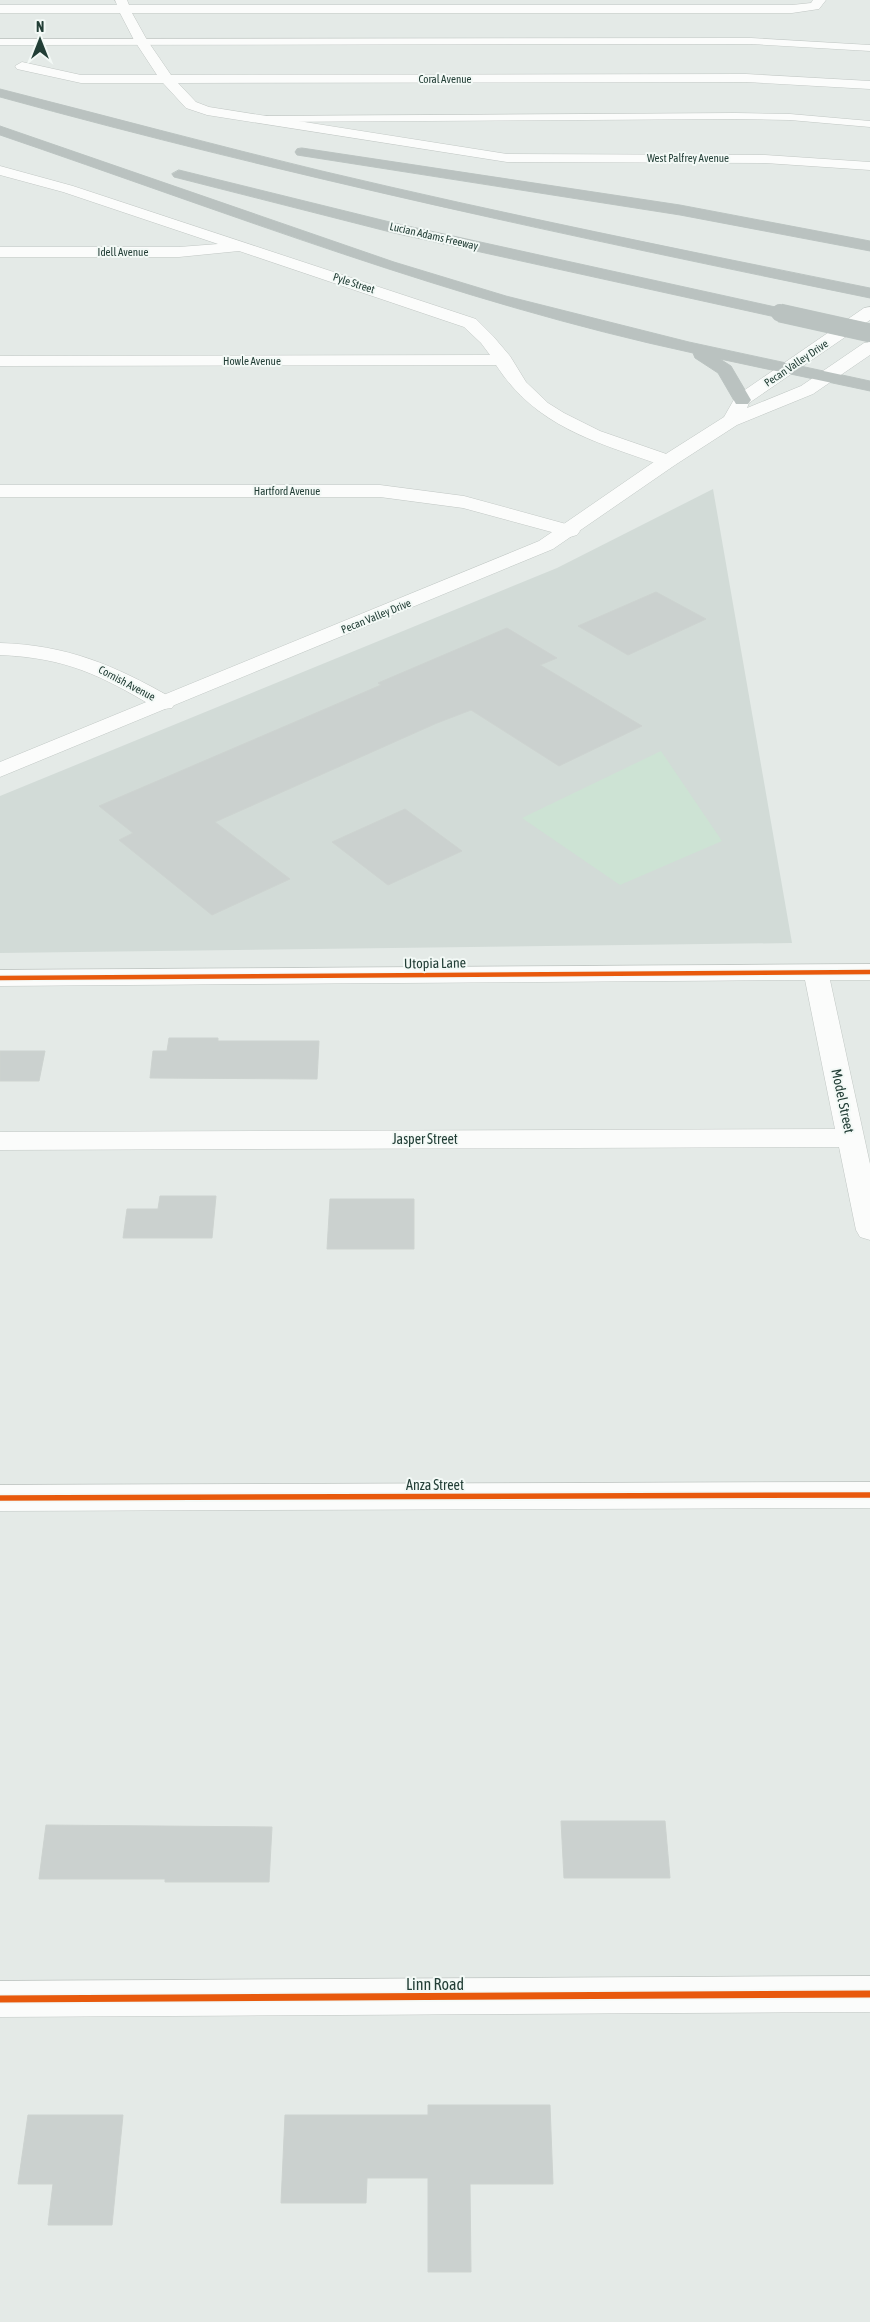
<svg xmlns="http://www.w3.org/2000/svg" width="870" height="2322" font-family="'Asap Condensed',sans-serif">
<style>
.built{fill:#d2dbd7}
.green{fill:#cde3d4}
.building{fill:#cbd1cf;stroke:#cdd3d0}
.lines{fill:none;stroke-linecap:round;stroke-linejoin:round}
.lane-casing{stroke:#c1c7c4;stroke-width:1}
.street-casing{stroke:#c1c7c4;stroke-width:1}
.secondary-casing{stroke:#c0c7c4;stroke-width:1}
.highway-casing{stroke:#bdc6c3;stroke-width:1}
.lane{fill:#fbfcfb;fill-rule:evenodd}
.street{fill:#fbfcfb;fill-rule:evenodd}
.secondary{fill:#fbfcfb;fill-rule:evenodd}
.highway{fill:#bac2c0;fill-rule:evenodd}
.highway-bridge-casing{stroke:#bdc6c3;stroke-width:19;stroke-linecap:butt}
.highway-bridge{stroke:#bac2c0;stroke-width:18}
.cycleway-far2-casing{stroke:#f3f9f6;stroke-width:7}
.cycleway-far1-casing{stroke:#f3f9f6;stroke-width:9}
.cycleway-casing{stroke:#f3f9f6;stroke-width:10}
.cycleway-far2{stroke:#e8590c;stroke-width:4.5}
.cycleway-far1{stroke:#e8590c;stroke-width:5.5}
.cycleway{stroke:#e8590c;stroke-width:7}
.labels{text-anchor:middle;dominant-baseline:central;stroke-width:4;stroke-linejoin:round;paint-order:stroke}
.far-street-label{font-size:11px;fill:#223e36;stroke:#f3f9f6}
.street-label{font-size:14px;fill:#223e36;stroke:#f3f9f6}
.near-street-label{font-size:16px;fill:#223e36;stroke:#f3f9f6}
</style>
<rect width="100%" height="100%" fill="#e4eae7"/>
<path class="built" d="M713,489L792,943L0,953V796L557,568Z"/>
<path class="green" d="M661,751L722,841L620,885L522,818Z"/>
<g class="building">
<path d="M656,592L706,619L628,655L578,626Z"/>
<path d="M507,628L557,658L540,665L642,726L559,766L471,710L437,723L215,822L290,879L212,915L119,840L133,833L99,806L381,685L378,683Z"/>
<path d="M405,809L462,851L388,885L332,842Z"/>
<path d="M169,1038H218V1041H319L317,1079L150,1078L153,1051H167Z"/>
<path d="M0,1051H45L39,1081H0Z"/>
<path d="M160,1196H216L212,1238H123L127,1209H158Z"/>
<path d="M330,1199H414V1249H327Z"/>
<path d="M561,1821H665L670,1878H564Z"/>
<path d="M46,1825L272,1827L269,1882H165V1879H39Z"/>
<path d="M428,2105H550L553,2184H470L471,2272H428V2178H367L366,2203H281L285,2115H428Z"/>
<path d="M28,2115H123L112,2225H48L53,2184H18Z"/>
</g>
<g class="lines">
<defs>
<g id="lane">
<path d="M751,38L870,45V51L751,44L0,45V39Z"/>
<path d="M735,113L790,114L870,121V127L790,120L735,119L261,122L256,119L261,116Z"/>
</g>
<g id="street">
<path d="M115,0H127L129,5H792L811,3L813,0H826L819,9L792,13H132L147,40L171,75L746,74L870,81V89L746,82L178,83L196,102L209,107L507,154L765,155L870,162V170L765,163L507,162L207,115L186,108L163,83H81L17,69L15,66L22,62L81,75H157L134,40L120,13H0V5H117Z"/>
<path d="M0,166L73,186L476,319L493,336L510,356L526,382L548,403L564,413L600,431L675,457L677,461L675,465L668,467L661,465C596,442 536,427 496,365L0,366V356L490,355L481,343L464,327L239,251L179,257H0V247H179L218,244L63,192L0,175Z"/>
<path d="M0,485H380L464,496L577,527L580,531L577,535L570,537L463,508L380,497H0Z"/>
<path d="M0,643C67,645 114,665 172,698L175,703L172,708L164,709L156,708C100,675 67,658 0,655Z"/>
<path d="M870,964V980H830L870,1164V1240L860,1237L856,1230L839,1147L0,1150V1132L835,1129L805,980L0,986V970Z"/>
<path d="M870,1482V1508L0,1511V1485Z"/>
<path d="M870,1976V2012L0,2017V1981Z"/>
</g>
<path id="secondary" d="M870,307V320L749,403L747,408L801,386L864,343L870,342V355L813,394L737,425L675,465L553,549L0,777V762L539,541L661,457L724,417L736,396L864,308Z"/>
<g id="highway">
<path d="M0,89C107,116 214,145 322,171C503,214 687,251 870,288V298C578,238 287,176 0,97Z"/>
<path d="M0,126L394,262L506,296L689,342L870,381V391L720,359L731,366L751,400L748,404H736L718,373L695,358L693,353C456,302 229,213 0,135Z"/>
<path d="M302,148L680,205L870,241V251L680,215L297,155L295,152L297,149Z"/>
<path d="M179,170L394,223L780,308L786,309L788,313L786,317L780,318L394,233L174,177L172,174Z"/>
</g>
</defs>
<use href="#lane" class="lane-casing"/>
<use href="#street" class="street-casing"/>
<use href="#secondary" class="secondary-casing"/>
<use href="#highway" class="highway-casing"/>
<use href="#lane" class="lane"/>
<use href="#street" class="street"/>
<use href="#secondary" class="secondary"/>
<use href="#highway" class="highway"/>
<defs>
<path id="highway-bridge" d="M780,313L870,333"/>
</defs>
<use href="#highway-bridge" class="highway-bridge-casing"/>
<use href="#highway-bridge" class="highway-bridge"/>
<defs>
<path id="cycleway-far2" d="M0,978L870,972"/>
<path id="cycleway-far1" d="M0,1498L870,1495"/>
<path id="cycleway" d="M0,1999L870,1994"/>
</defs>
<use href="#cycleway-far2" class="cycleway-far2-casing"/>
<use href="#cycleway-far1" class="cycleway-far1-casing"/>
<use href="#cycleway" class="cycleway-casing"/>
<use href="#cycleway-far2" class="cycleway-far2"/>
<use href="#cycleway-far1" class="cycleway-far1"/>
<use href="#cycleway" class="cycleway"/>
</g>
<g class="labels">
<g class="far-street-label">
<text x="445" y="79">Coral Avenue</text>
<text x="688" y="158">West Palfrey Avenue</text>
<text transform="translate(434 236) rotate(13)">Lucian Adams Freeway</text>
<text x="123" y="252">Idell Avenue</text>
<text transform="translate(354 283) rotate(18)">Pyle Street</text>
<text x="252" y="361">Howle Avenue</text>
<text transform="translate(796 363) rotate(-34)">Pecan Valley Drive</text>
<text x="287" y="491">Hartford Avenue</text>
<text transform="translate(376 616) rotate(-22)">Pecan Valley Drive</text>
<text transform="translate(127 683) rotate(28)">Cornish Avenue</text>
</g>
<g class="street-label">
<text transform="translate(435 963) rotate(-1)">Utopia Lane</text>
<text transform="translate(843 1101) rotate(78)">Model Street</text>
<text x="425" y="1139">Jasper Street</text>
<text x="435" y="1485">Anza Street</text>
</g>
<g class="near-street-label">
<text x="435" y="1984">Linn Road</text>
</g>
</g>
<g transform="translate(40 40)" stroke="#f3f9f6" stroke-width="4" paint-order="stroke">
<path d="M0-4L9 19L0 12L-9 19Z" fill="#223e36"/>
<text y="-8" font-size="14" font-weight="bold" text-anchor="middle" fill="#223e36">N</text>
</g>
</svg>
